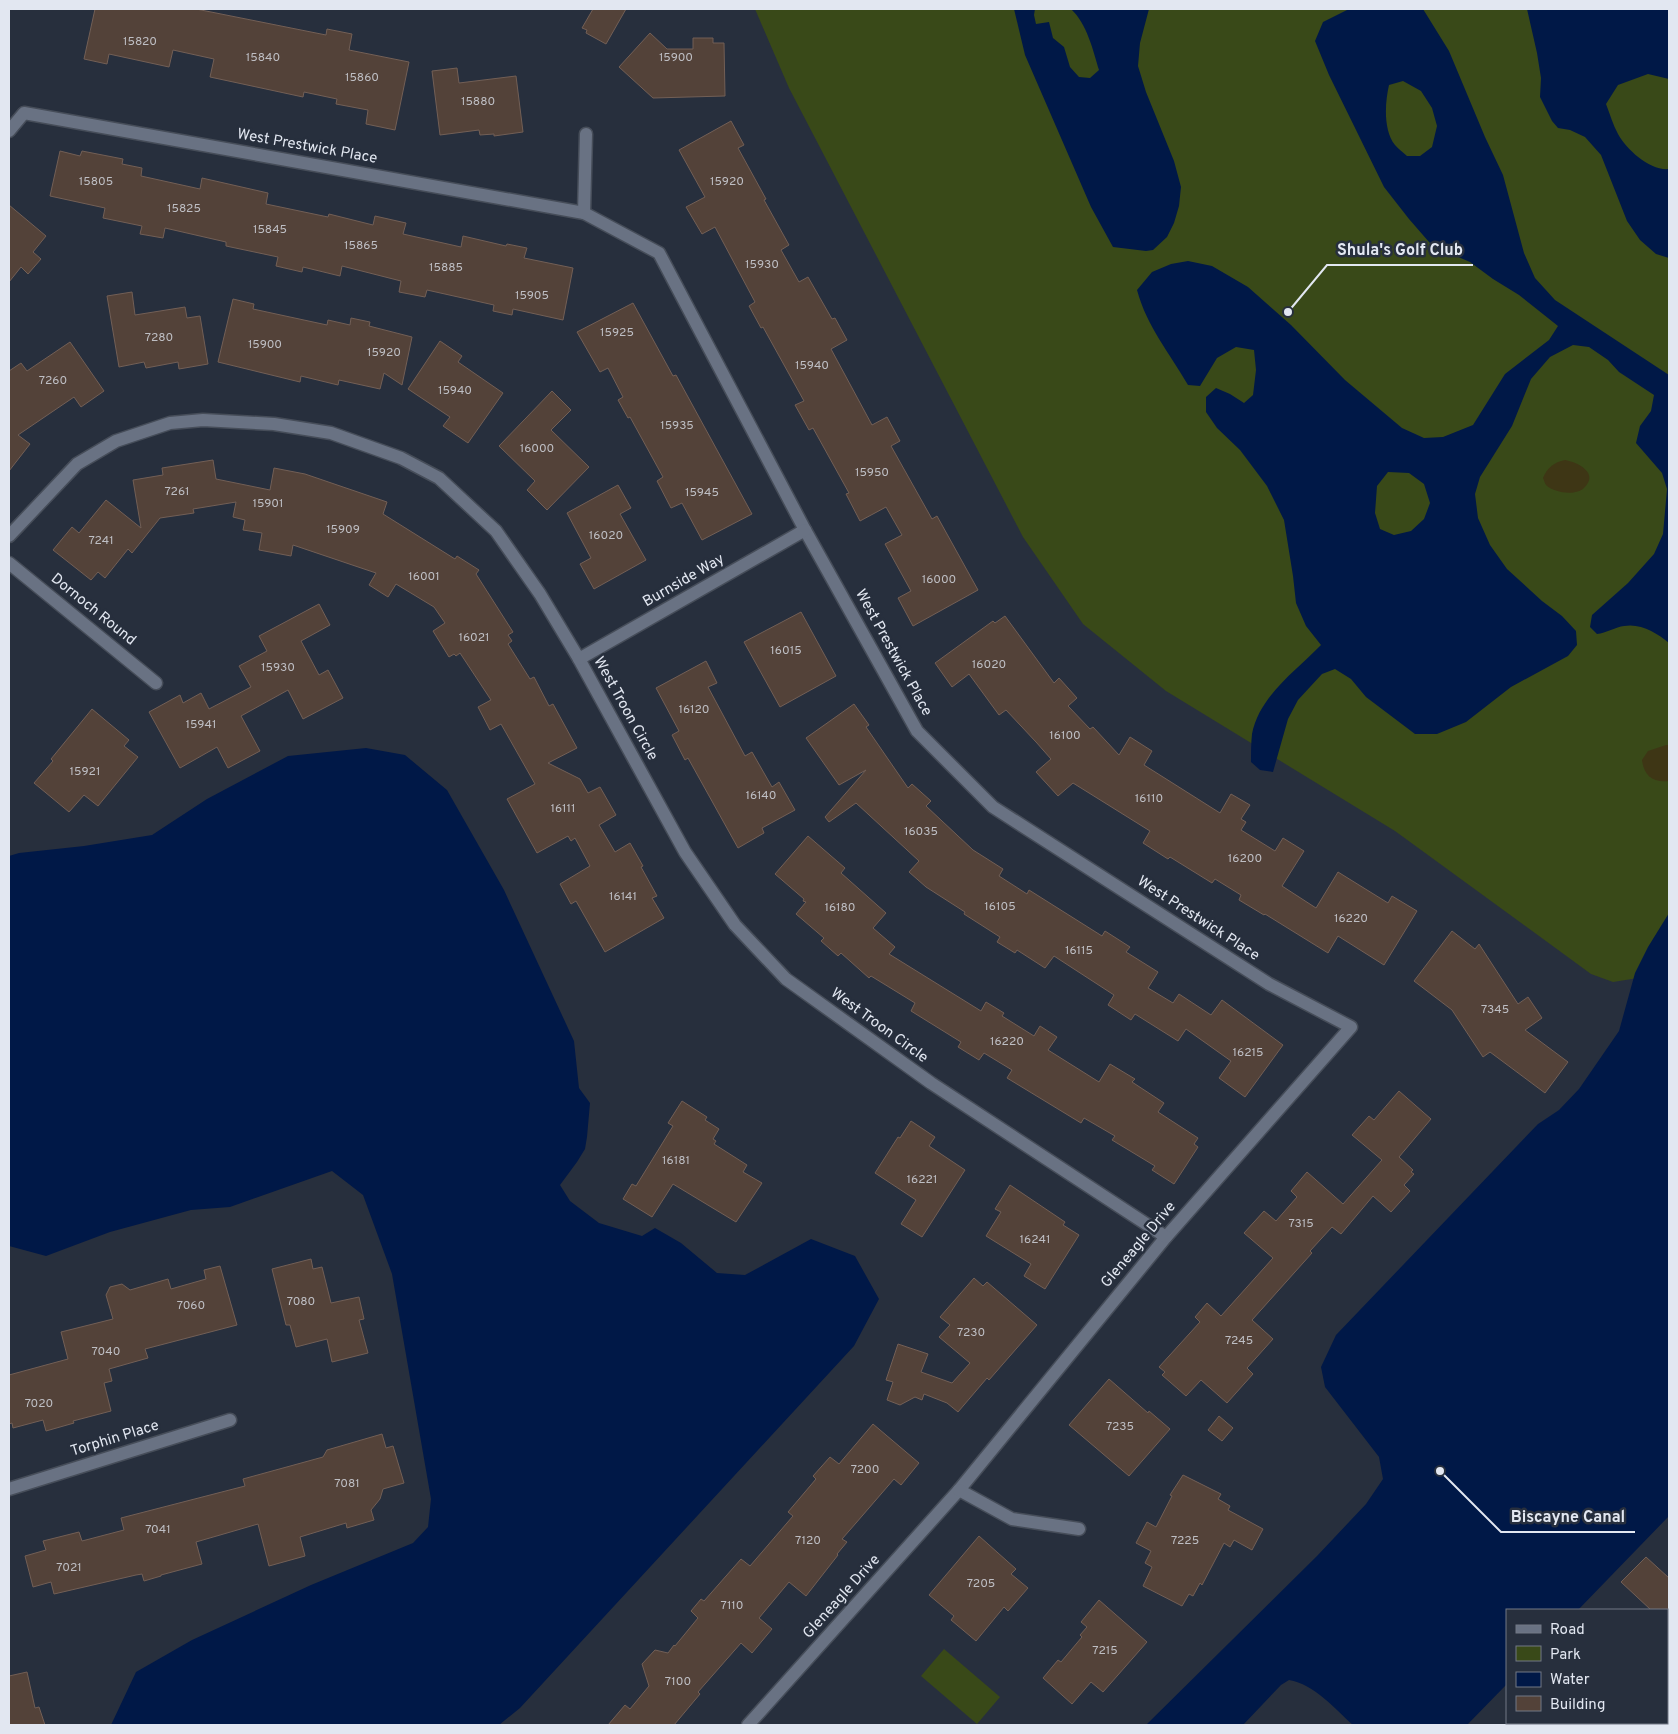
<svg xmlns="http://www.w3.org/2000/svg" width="1678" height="1734" font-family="Overpass,sans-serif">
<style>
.green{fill:#394918}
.sand{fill:#3e3615}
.water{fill:#001847;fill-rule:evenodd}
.building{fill:#534239;stroke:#725f56}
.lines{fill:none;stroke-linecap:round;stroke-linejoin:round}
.street-casing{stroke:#464d59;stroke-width:15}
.street{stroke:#697283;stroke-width:12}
.labels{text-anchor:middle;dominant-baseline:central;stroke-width:5;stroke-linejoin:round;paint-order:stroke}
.number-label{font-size:12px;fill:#bebec3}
.street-label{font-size:15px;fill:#e2e7f1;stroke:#272f3d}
.leader{fill:none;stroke:#e2e7f1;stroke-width:2}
.callout-dot{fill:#e2e7f1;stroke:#272f3d;stroke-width:2}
.callout-label{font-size:16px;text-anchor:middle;font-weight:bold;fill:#e2e7f1;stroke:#272f3d;stroke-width:5;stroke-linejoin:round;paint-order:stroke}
</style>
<rect width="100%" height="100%" fill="#272f3d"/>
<g class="green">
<path d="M755,9H1669V965L1657,975L1613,982L1591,974L1395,831L1166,691L1083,624L1023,537L789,88Z"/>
<path d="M944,1649L1000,1697L977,1724L921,1676Z"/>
</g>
<g class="sand">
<path d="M1565,460C1577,462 1600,473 1584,488C1576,496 1554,493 1546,485C1545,484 1544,480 1543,478C1547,468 1554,462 1565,460Z"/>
<path d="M1666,745H1669V781C1653,783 1644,776 1642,760L1648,751Z"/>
</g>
<g class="water">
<path d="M1014,9H1035L1034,15L1036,24L1049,22L1053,38L1064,47L1070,67L1079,77L1090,78L1099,70C1093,50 1087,24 1071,9H1149L1140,43L1138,66L1146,92L1174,161L1181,187L1179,206L1174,223L1167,237L1153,250L1146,251L1113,247L1091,207L1025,55Z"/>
<path d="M1349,9H1423L1449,51L1485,137L1503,175L1524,253L1535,278L1555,300L1669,375V643C1657,633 1641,623 1624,626C1616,627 1606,633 1597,634L1590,627L1592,615L1628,583L1654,554L1663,534L1667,489L1662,473L1636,443L1640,426L1651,411L1654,395L1619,372L1608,360L1589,347L1573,345L1550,357L1531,379L1512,426L1480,477L1475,494L1478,518L1490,545L1507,569L1542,601L1562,616L1576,631L1577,645L1568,656L1511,687L1466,722L1437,734H1415L1366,697L1351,679L1335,669L1322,674L1298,700L1288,719L1273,772L1260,770L1251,762C1251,753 1251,743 1252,734C1259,696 1296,671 1321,645L1306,626L1296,603L1293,576L1284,520L1267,486L1240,450L1217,428L1206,412V397L1216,388L1230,394L1244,403L1253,395L1256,370L1254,350L1236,347L1217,358L1200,386L1188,385C1169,352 1147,327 1137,290L1152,272L1171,264L1188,261L1212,266L1248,287L1291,325L1345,380L1402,428L1424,438L1443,437L1473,425L1505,374L1549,340L1558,326L1519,295L1493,279L1470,262L1456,256L1442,253L1429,242L1409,219L1384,187L1329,75L1315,41L1323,22ZM1403,81L1421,91L1432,108L1437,126L1432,147L1420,156H1407C1403,152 1398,149 1395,145C1383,130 1385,102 1389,85ZM1388,472L1409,473L1424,484L1430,503L1424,519L1411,531L1394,535L1380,529L1375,513L1377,486Z"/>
<path d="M1527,9H1669V79L1648,74L1618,85L1606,104C1610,114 1613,125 1618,134C1627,150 1650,171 1669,169V258L1656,254L1640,240L1627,221L1601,155L1585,137L1570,130L1558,128L1552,121L1540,97L1541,78L1537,53Z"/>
<path d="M366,748L405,755L447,790L504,890L574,1041L579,1088L590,1103L587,1137L585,1149L577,1162L560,1185L570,1201L599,1223L642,1236L655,1228L681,1243L717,1273L745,1275L811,1239L855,1256L879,1299L854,1346L520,1708L499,1725H111L136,1672L192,1640L311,1585L413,1543L428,1527L431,1499L392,1274L363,1195L332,1171L230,1207L191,1210L110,1232L46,1256L9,1246V856L19,853L84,846L152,835L207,799L288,756Z"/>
<path d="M1669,913V1516L1578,1610H1507V1684L1467,1725H1353C1335,1709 1314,1684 1289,1680L1281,1685L1243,1725H1146L1317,1556L1366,1504L1383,1479L1379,1457L1325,1387L1321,1367L1336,1335L1538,1124L1559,1110L1579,1089L1619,1031L1635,973L1648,947Z"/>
</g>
<g class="building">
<path d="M95,9H196L326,35L327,29L352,34L349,50L409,62L395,130L366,124L368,110L336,104L337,99L304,92L303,97L210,77L214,59L173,50L169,67L109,54L107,64L84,59Z"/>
<path d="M593,9H626L606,44L586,33L587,30L582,28Z"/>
<path d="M650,33L667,49H693V38H713V43H724L725,96L653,98L619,67Z"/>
<path d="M457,68L459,83L516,76L523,132L494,136V134L480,135L479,130L440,135L432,71Z"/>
<path d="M731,121L744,145L738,148L766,199L764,200L789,245L781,250L799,282L808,277L832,319L835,318L847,340L831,349L872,425L887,417L900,441L891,446L932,519L937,516L978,590L913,626L898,598L911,591L885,544L902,535L886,507L860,521L846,494L849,493L813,428L809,430L795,405L804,401L763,327L761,328L749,306L755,302L715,227L702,234L686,207L705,197L679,150Z"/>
<path d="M60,151L80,156L82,151L123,159L122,164L142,168L141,176L200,189L202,178L268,193L266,204L328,217L329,214L373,225L375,216L406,223L403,234L461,247L463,236L506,246L507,244L527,248L524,258L573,268L563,320L513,309L512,315L493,311L494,305L427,290L425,297L399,292L401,281L342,266L340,276L303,267L302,272L276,266L278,257L226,246V242L165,228L163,238L140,234L142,226L103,218L105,208L50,196Z"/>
<path d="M9,205L46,236L33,252L41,259L28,274L21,267L9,282Z"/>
<path d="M132,292L135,315L185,307L187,318L200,316L208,364L179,369L178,362L146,368L144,362L119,367L107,296Z"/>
<path d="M233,299L254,304L253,309L327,325L328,320L350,325L351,318L370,322L369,326L412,337L402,385L384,373L380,389L339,380L338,385L301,376L300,382L218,362Z"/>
<path d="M633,303L673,376L676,375L752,514L702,540L682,503L671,508L657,481L663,477L630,417L628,418L618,400L623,397L608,368L600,372L577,332Z"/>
<path d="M440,341L462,356L458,362L503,393L468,443L443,426L450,417L408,389Z"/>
<path d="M70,342L104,391L81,407L74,397L18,435L30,444L9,471V371L21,363L27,371Z"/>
<path d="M552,391L571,410L551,430L589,467L547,510L527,490L535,481L499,446Z"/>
<path d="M213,460L216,479L270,490L274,468L305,474L387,502L383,514L455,559L457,556L479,570L476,574L513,632L508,635L512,641L508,644L530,679L534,677L549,706L553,704L577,748L548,763L580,779L588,793L600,787L616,815L599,825L615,852L630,843L643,866L641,867L657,896L652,898L664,918L605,952L576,901L571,904L560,884L590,866L575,838L571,841L568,836L537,853L507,799L535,784L501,724L490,730L478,707L491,700L460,653L456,656L454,654L449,657L433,631L445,623L434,607L396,584L388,597L369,585L376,573L293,545L291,556L259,550L262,533L243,530L245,520L233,517L236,502L193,509L194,513L160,518L132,553L128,549L105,578L98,572L91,580L53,550L72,527L79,533L106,500L141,528L133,480L163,475L162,468Z"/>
<path d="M618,485L631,508L620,514L646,560L594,589L580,564L591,558L567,513Z"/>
<path d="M319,604L330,625L301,641L319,675L328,670L343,698L303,719L288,690L241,716L260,751L228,768L217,747L180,768L149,712L180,695L183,703L201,693L209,709L251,687L239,666L267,651L259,636Z"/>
<path d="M801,612L836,676L780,707L744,642Z"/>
<path d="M1005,616L1054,683L1059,678L1077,698L1068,706L1090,729L1093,727L1119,755L1130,737L1152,751L1144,765L1220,813L1231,794L1250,805L1241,819L1246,822L1241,830L1275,851L1283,838L1304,851L1282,886L1316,908L1338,872L1388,903L1392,896L1417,911L1384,965L1338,936L1328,953L1265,914L1264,915L1239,900L1241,895L1215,879L1212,883L1170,857L1168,859L1143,843L1150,831L1073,783L1058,796L1036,772L1051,759L1036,742L1006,710L999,715L969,674L952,687L935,663L993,621L995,623Z"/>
<path d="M706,661L717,683L708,687L745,756L752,752L772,787L779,782L795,810L762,828L764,833L738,848L688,758L685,760L672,735L679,731L656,688Z"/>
<path d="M854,704L869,725L866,727L908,788L912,784L931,801L926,806L973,850L1003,869L999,876L1027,894L1029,890L1102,936L1105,931L1130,947L1126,952L1158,972L1148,988L1173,1003L1179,994L1211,1015L1222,1000L1283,1045L1245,1097L1219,1078L1231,1061L1186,1029L1178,1041L1135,1014L1131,1020L1108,1005L1114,995L1054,956L1045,968L1017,950L1015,953L997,942L1000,937L964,914L965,912L926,887L909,872L919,861L856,803L829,822L825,817L866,770L839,785L806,738Z"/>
<path d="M92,709L129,740L124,746L138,757L98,806L84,795L69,812L34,783L53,761L51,759Z"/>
<path d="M808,836L845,868L841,873L886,913L873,928L895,947L889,954L981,1011L986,1002L1004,1013L1002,1016L1034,1036L1040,1026L1057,1037L1048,1050L1099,1082L1110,1064L1135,1079L1132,1082L1164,1103L1158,1112L1198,1138L1194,1144L1198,1147L1174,1184L1152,1170L1155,1166L1112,1140L1115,1136L1084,1118L1081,1123L1007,1078L1012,1070L984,1053L979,1060L958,1047L961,1042L911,1011L915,1003L871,976L869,978L841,953L838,956L821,941L824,938L796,914L806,902L803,901L804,899L775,874Z"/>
<path d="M1452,931L1475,949L1479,944L1518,1004L1528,997L1542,1018L1525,1030L1568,1062L1545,1093L1490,1052L1483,1057L1452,1010L1414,981Z"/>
<path d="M1399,1091L1431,1119L1399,1157L1413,1170L1411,1172L1414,1174L1404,1185L1410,1191L1391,1212L1373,1196L1341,1234L1332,1227L1310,1251L1312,1253L1252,1320L1273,1339L1247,1368L1253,1374L1227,1403L1201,1380L1186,1396L1162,1375L1165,1372L1159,1367L1200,1322L1195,1317L1207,1303L1221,1316L1273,1258L1244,1233L1264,1211L1276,1221L1297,1197L1291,1191L1307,1172L1343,1204L1382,1160L1352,1135L1369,1116L1374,1120Z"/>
<path d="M682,1101L707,1117L705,1120L719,1129L713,1139L716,1141L714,1144L747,1165L743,1172L762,1183L736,1222L673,1184L652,1217L623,1199L632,1184L636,1186L673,1126L668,1123Z"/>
<path d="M911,1121L935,1137L929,1146L965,1170L922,1237L901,1224L916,1200L875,1173L898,1137L900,1138Z"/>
<path d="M1010,1185L1065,1222L1063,1225L1079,1235L1045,1289L1024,1276L1031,1264L986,1236L1001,1212L995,1209Z"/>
<path d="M311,1259L313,1269L322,1267L331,1303L359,1297L364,1319L359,1320L368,1353L332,1362L327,1339L296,1347L290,1325H286L272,1269Z"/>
<path d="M220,1266L237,1325L145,1349L148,1358L109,1369L112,1381L104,1383L111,1411L73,1421L74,1423L46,1431L43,1420L13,1428L12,1423L9,1424V1375L68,1359L61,1332L113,1319L106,1295L110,1287L122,1284L130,1290L168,1279L171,1289L206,1279L204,1270Z"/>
<path d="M974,1278L983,1286L987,1282L1037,1325L989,1380L987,1378L958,1412L947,1403L924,1394L922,1400L915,1397L900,1405L887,1400L893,1382L886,1380L898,1344L928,1354L921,1372L952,1383L970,1363L939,1337L950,1325L940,1317Z"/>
<path d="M1109,1379L1148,1413L1149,1411L1170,1429L1129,1476L1069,1425Z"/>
<path d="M1219,1416L1233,1428L1222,1441L1208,1430Z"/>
<path d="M873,1424L919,1463L901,1485L894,1479L856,1523L842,1539L847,1542L837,1554L838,1555L806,1596L789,1582L759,1618L772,1629L752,1653L741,1643L698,1692L700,1694L674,1725H608L625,1705L630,1709L649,1686L642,1664L655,1650L668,1653L674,1645L675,1646L698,1618L691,1611L701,1599L704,1601L741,1559L750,1566L793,1516L788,1512L816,1479L813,1476L830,1457L839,1464Z"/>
<path d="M382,1434L386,1448L393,1446L404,1483L383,1489L380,1499L371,1510L374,1520L347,1528L346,1523L300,1537L305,1556L269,1566L258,1524L196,1542L202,1564L161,1575V1576L144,1581L142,1574L136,1575L54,1594L51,1582L33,1587L25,1556L46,1550L43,1541L79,1532L82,1541L124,1530L121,1518L245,1486L243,1479L323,1457L327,1450Z"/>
<path d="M1183,1475L1221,1494L1218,1499L1230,1506L1228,1510L1263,1529L1252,1550L1234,1540L1230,1547L1224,1543L1202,1585L1200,1583L1193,1596L1189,1594L1182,1606L1143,1586L1152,1567L1145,1563L1151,1551L1136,1543L1147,1522L1156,1527L1172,1496L1170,1495Z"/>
<path d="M979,1536L1016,1569L1011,1574L1028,1588L1008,1611L1004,1607L976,1641L951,1620L954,1616L929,1595Z"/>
<path d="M1646,1557L1669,1578V1610H1651L1621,1582Z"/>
<path d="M1099,1600L1147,1642L1103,1692L1091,1682L1072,1704L1043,1678L1058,1660L1061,1662L1082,1637L1080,1635L1087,1627L1081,1622Z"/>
<path d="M27,1672L35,1708L39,1707L45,1725H9V1676Z"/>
</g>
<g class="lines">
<defs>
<g id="street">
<path d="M9,131L24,113L584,213L659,253L805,530L917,731L993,807L1269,984L1351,1027L1166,1237L959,1490L748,1725"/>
<path d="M584,213L586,134"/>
<path d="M9,536L77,464L116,441L170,423L203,420L274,424L331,433L401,458L439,478L496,531L540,594L579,659L685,852L735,925L786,979L931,1083L1166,1237"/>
<path d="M9,563L156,683"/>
<path d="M579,659L805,530"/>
<path d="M9,1489L230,1420"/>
<path d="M959,1490L1012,1519L1079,1529"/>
<path d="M1667,1706L1669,1703"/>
<path d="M1649,1725L1651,1723"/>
</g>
</defs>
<use href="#street" class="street-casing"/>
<use href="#street" class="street"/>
</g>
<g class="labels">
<g class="number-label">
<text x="140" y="42">15820</text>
<text x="263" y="58">15840</text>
<text x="676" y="58">15900</text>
<text x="362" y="78">15860</text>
<text x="478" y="102">15880</text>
<text x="96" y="182">15805</text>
<text x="727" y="182">15920</text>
<text x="184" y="209">15825</text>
<text x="270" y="230">15845</text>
<text x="361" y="246">15865</text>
<text x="762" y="265">15930</text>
<text x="446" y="268">15885</text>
<text x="532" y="296">15905</text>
<text x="617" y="333">15925</text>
<text x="159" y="338">7280</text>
<text x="265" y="345">15900</text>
<text x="384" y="353">15920</text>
<text x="812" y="366">15940</text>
<text x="53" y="381">7260</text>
<text x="455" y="391">15940</text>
<text x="677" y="426">15935</text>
<text x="537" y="449">16000</text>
<text x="872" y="473">15950</text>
<text x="177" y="492">7261</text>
<text x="702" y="493">15945</text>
<text x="268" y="504">15901</text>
<text x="343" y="530">15909</text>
<text x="606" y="536">16020</text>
<text x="101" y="541">7241</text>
<text x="424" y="577">16001</text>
<text x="939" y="580">16000</text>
<text x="474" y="638">16021</text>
<text x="786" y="651">16015</text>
<text x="989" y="665">16020</text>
<text x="278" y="668">15930</text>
<text x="694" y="710">16120</text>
<text x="201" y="725">15941</text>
<text x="1065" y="736">16100</text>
<text x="85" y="772">15921</text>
<text x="761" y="796">16140</text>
<text x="1149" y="799">16110</text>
<text x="563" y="809">16111</text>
<text x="921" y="832">16035</text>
<text x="1245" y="859">16200</text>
<text x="623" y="897">16141</text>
<text x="1000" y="907">16105</text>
<text x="840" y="908">16180</text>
<text x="1351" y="919">16220</text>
<text x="1079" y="951">16115</text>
<text x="1495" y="1010">7345</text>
<text x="1007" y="1042">16220</text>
<text x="1248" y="1053">16215</text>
<text x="676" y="1161">16181</text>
<text x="922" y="1180">16221</text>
<text x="1301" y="1224">7315</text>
<text x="1035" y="1240">16241</text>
<text x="301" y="1302">7080</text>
<text x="191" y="1306">7060</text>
<text x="971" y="1333">7230</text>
<text x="1239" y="1341">7245</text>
<text x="106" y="1352">7040</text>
<text x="39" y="1404">7020</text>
<text x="1120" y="1427">7235</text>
<text x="865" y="1470">7200</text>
<text x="347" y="1484">7081</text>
<text x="158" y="1530">7041</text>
<text x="808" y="1541">7120</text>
<text x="1185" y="1541">7225</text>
<text x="69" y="1568">7021</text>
<text x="981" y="1584">7205</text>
<text x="732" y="1606">7110</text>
<text x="1105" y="1651">7215</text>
<text x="678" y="1682">7100</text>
</g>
<g class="street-label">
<text transform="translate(307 147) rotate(10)">West Prestwick Place</text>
<text transform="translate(684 581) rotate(-30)">Burnside Way</text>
<text transform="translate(93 610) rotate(39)">Dornoch Round</text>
<text transform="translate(893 653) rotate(61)">West Prestwick Place</text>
<text transform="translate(625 709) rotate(61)">West Troon Circle</text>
<text transform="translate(1198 919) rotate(33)">West Prestwick Place</text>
<text transform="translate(879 1026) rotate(36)">West Troon Circle</text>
<text transform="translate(1139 1245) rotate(-50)">Gleneagle Drive</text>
<text transform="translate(115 1439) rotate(-17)">Torphin Place</text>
<text transform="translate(842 1597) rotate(-48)">Gleneagle Drive</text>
</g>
</g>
<path class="leader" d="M1288 312L1327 265H1473M1440 1471L1501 1532H1635"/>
<g class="callout-dot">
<circle cx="1288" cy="312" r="5"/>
<circle cx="1440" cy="1471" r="5"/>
</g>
<g class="callout-label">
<text x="1400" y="255">Shula's Golf Club</text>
<text x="1568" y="1522">Biscayne Canal</text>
</g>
<rect width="1678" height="1734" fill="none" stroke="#e2e7f1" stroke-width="20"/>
<rect x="1506" y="1609" width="162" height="115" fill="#272f3d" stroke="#727985"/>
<rect x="1516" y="1625" width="25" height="8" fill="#697283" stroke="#727985"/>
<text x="1550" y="1634" font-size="15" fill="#e2e7f1">Road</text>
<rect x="1516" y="1646" width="25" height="15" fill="#394918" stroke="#727985"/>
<text x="1550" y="1659" font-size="15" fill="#e2e7f1">Park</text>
<rect x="1516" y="1672" width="25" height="15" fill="#001847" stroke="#727985"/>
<text x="1550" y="1684" font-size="15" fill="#e2e7f1">Water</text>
<rect x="1516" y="1696" width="25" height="15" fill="#534239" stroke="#727985"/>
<text x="1550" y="1709" font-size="15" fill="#e2e7f1">Building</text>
</svg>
